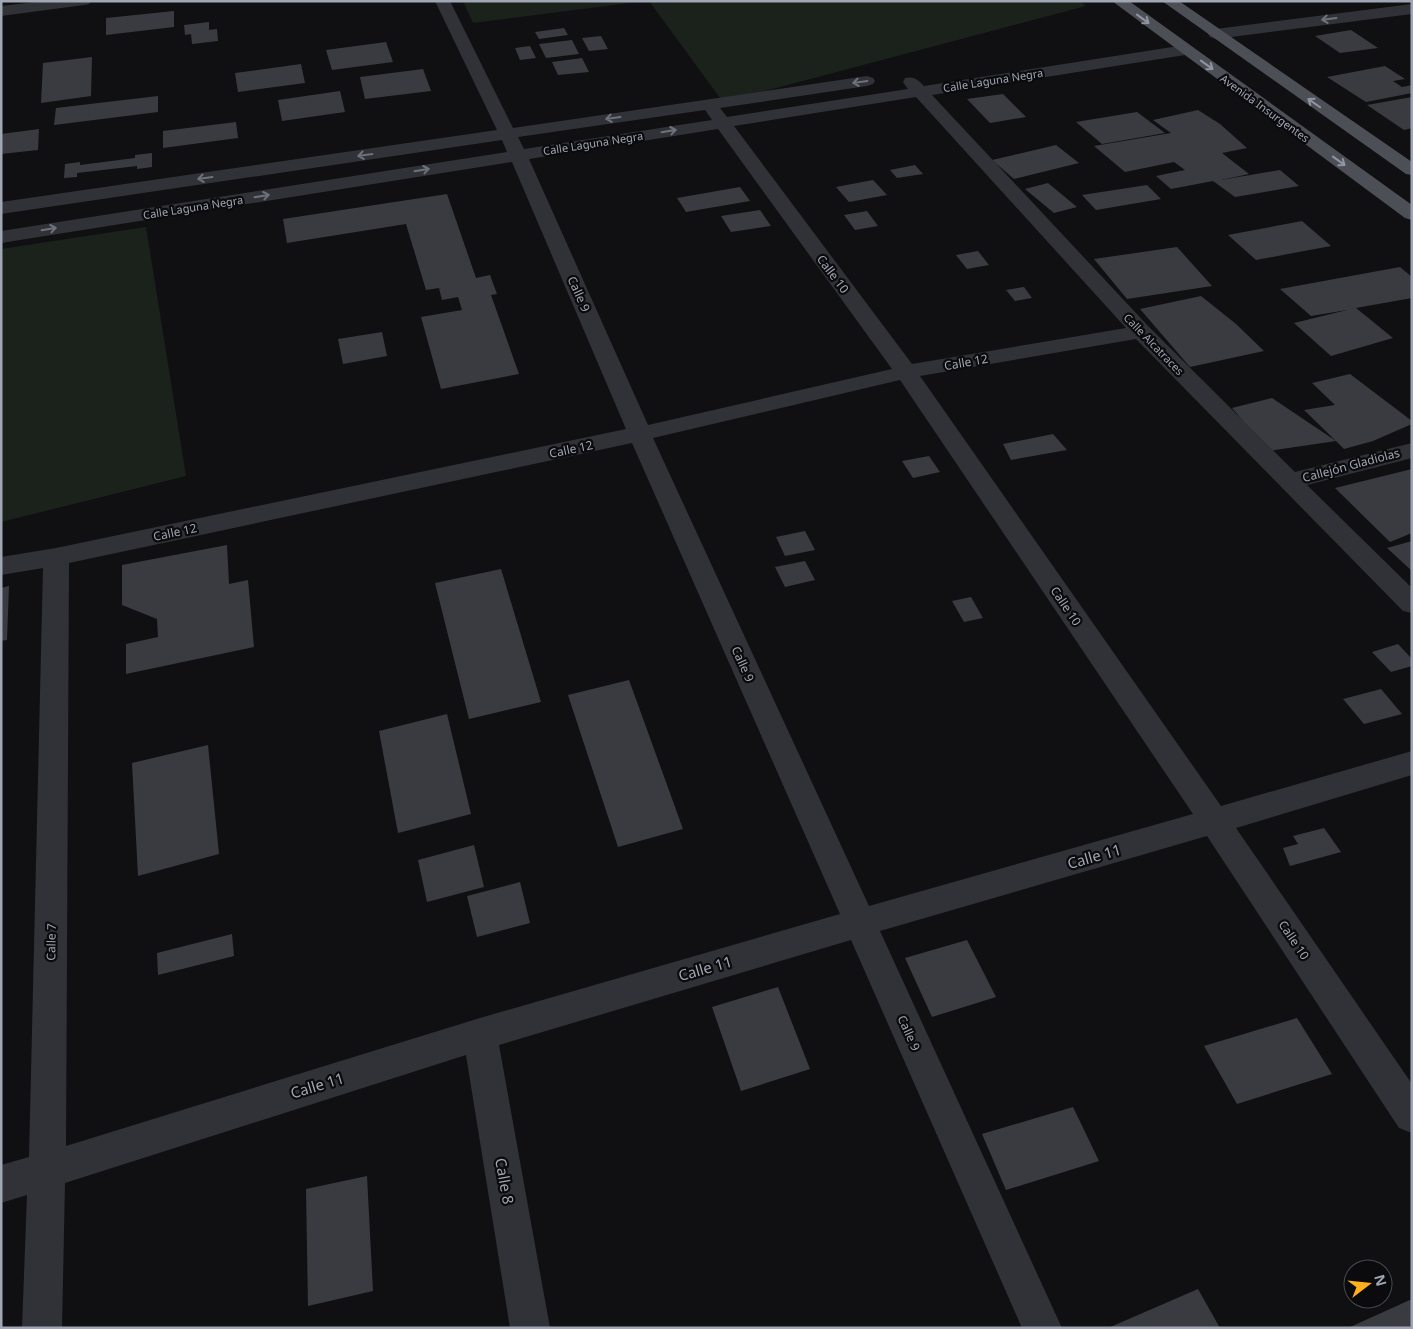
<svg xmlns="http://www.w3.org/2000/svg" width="1413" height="1329" font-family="'Noto Sans',sans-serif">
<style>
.green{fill:#1a221b}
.building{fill:#3a3b40}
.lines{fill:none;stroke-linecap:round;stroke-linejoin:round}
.street{fill:#313237;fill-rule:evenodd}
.primary{fill:#4d4f56;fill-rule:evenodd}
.oneway{stroke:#8f95a1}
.oneway2{stroke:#6e727c}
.labels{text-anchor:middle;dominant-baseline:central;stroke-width:4.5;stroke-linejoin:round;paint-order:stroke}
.far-street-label{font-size:11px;fill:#a0a6b4;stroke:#0b0b0d}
.street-label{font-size:12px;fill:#a0a6b4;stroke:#0b0b0d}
.near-street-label{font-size:15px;fill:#a0a6b4;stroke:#0b0b0d}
</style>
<rect width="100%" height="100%" fill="#101012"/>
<g class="green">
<path d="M463,1H645L473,23Z"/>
<path d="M649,1H1080L1086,6L723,102Z"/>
<path d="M146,227L186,476L1,522V249Z"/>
</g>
<g class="building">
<path d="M174,11V27L106,35V18Z"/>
<path d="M209,22V30L217,29L218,41L192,44L191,34L185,35L184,25Z"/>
<path d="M564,28L568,35L539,39L535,32Z"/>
<path d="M1351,30L1378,48L1340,53L1315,36Z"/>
<path d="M601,36L608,49L589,51L582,38Z"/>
<path d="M572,40L579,54L546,58L539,44Z"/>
<path d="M386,42L393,62L332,70L326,50Z"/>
<path d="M530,46L536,58L520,60L515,48Z"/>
<path d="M92,57L91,96L41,103L43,63Z"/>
<path d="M582,58L589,72L558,75L552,62Z"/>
<path d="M301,64L305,83L238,92L235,73Z"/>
<path d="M1385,66L1405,79L1393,81L1402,87L1412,85V93L1366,102L1327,77Z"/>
<path d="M423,69L431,91L365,99L360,77Z"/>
<path d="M340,91L345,112L282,121L278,100Z"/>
<path d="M1003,94L1026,117L990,123L967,99Z"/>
<path d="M158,96V112L54,125L56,108Z"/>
<path d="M1412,97V128L1404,130L1367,105Z"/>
<path d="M1198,110L1220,124L1247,148L1222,153L1249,174L1221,180L1280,170L1299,186L1235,197L1213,181L1171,189L1156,176L1185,170L1174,162L1125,172L1094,146L1171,133L1153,120Z"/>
<path d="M1137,112L1165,133L1102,144L1076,122Z"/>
<path d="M236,122L238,138L163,148V131Z"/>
<path d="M39,129L38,150L1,154V134Z"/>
<path d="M1056,145L1079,163L1014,179L992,160Z"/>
<path d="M152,153V167L137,169V166L77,173V177L64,178L65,164L80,162V165L135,158V155Z"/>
<path d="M915,165L923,174L897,178L890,170Z"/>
<path d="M873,180L887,195L849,202L836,187Z"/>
<path d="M1048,183L1077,207L1054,213L1025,189Z"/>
<path d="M1147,185L1161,199L1096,210L1082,195Z"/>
<path d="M740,187L750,201L686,212L677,198Z"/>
<path d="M447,194L476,278L490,275L497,294L491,295L519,374L441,389L421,317L462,310L458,297L442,300L439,288L426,290L406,224L287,243L283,219Z"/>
<path d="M760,210L771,226L731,232L721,216Z"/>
<path d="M867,211L878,226L855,230L844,215Z"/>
<path d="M1302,221L1331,246L1256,260L1228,235Z"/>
<path d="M1177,247L1212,286L1127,299L1094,259Z"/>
<path d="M978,251L989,265L967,269L956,255Z"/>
<path d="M1400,267L1412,277V298L1356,308L1393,338L1331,356L1294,323L1347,310L1311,316L1280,289Z"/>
<path d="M1024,287L1032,298L1015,301L1006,290Z"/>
<path d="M1201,296L1236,324L1264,351L1190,367L1140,309Z"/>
<path d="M382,332L387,356L343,364L338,339Z"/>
<path d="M1350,374L1412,421V424L1373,441L1344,449L1336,441L1269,451L1232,408L1272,398L1336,441L1304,410L1335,405L1312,383Z"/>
<path d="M1053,434L1067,450L1011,460L1003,444Z"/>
<path d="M929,456L940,472L913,478L902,461Z"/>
<path d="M1412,469V533L1390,542L1335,488Z"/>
<path d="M805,531L815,550L785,556L776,537Z"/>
<path d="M1412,541V571L1387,548Z"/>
<path d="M227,545L229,584L248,580L254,647L126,674V644L158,637L157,619L122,605V565Z"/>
<path d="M805,561L815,580L785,587L775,567Z"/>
<path d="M501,569L541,702L469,719L435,583Z"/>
<path d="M9,586L7,640L1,641V588Z"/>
<path d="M971,597L983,618L964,622L952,601Z"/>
<path d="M1398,644L1412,659V666L1391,672L1372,652Z"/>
<path d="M629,680L683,829L618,847L568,695Z"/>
<path d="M1381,689L1402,714L1364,724L1343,699Z"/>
<path d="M447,714L471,814L398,833L379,731Z"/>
<path d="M208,745L219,854L138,876L132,763Z"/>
<path d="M1324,828L1341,852L1290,866L1283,848L1298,844L1293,836Z"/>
<path d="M474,845L484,887L427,902L418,860Z"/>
<path d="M520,882L530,923L477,937L467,896Z"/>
<path d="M232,934L234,956L158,975L157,953Z"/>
<path d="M967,940L996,997L932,1017L905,958Z"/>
<path d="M778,987L810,1069L741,1091L712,1007Z"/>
<path d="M1297,1018L1332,1074L1237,1104L1204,1046Z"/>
<path d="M1073,1107L1099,1161L1006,1190L982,1134Z"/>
<path d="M367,1176L373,1291L308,1306L306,1189Z"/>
<path d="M1198,1289L1220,1328H1108Z"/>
<path d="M1412,1299V1328H1348Z"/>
</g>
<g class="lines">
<g class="street">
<path d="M44,1H91L89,4L84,5L1,16V6Z"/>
<path d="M435,1H450L513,128L867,76L873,78L875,81L873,84L867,86L720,108L727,117L908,89L903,82L905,78C915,76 918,80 924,86L1185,45L1191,47L1193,50L1191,53L1185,55L932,95L1149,327L1295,472L1412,443V458L1307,485L1412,588V613L1403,611L1136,339L920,376L1221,806L1412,751V775L1236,828L1412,1084V1133L1399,1128L1207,836L880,931L1062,1328H1022L851,940L499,1045L550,1328H510L466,1055L65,1183L62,1328H22L27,1195L1,1203V1165L29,1157L43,568L1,575V557L56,548L626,429L512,162L1,243V231L507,152L502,140L1,214V202L497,130ZM916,97L1126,328L912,364L734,126ZM705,110L712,120L524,149L518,137ZM718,129L892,369L648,425L529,159ZM900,380L1193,814L869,906L653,438ZM632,443L840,914L480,1018L66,1146L69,563Z"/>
<path d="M1412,4V14L1216,39L1210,37L1208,34L1210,31L1216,29Z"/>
</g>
<g class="primary">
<path d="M1112,1H1129L1412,205V220L1405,218Z"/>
<path d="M1162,1H1179L1412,162V175L1406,174Z"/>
</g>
</g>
<defs><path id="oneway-shaft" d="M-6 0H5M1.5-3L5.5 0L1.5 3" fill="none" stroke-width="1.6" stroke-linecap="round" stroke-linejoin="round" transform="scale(1.25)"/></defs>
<g class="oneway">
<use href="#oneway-shaft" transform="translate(1143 19) rotate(36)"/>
<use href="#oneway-shaft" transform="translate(1207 65) rotate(36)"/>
<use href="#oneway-shaft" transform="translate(1314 103) rotate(-145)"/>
<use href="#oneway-shaft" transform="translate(1339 161) rotate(36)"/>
</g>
<g class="oneway2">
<use href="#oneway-shaft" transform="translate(1329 19) rotate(173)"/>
<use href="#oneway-shaft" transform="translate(860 82) rotate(172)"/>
<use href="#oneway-shaft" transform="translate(613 118) rotate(172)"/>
<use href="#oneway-shaft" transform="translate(669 131) rotate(-9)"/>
<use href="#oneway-shaft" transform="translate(365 155) rotate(172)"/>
<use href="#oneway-shaft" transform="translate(422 170) rotate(-9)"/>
<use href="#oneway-shaft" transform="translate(205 178) rotate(172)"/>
<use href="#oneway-shaft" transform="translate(262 196) rotate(-9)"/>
<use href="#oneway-shaft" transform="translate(49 229) rotate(-9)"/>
</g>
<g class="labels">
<g class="far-street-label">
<text transform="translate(993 80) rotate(-9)">Calle Laguna Negra</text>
<text transform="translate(1265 108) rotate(36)">Avenida Insurgentes</text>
<text transform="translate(593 143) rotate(-9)">Calle Laguna Negra</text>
<text transform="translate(193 207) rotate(-9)">Calle Laguna Negra</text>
<text transform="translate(1154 344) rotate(46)">Calle Alcatraces</text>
</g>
<g class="street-label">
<text transform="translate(833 274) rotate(53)">Calle 10</text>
<text transform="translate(579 294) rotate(66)">Calle 9</text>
<text transform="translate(966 362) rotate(-10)">Calle 12</text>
<text transform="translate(571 449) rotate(-12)">Calle 12</text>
<text transform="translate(1351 465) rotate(-15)">Callejón Gladiolas</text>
<text transform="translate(175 532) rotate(-12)">Calle 12</text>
<text transform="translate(1066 606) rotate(56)">Calle 10</text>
<text transform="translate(743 664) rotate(66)">Calle 9</text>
<text transform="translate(1294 940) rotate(56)">Calle 10</text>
<text transform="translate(51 942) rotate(-89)">Calle 7</text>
<text transform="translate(909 1033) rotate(66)">Calle 9</text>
</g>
<g class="near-street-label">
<text transform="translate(1094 856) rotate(-16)">Calle 11</text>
<text transform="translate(705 968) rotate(-16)">Calle 11</text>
<text transform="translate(317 1085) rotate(-17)">Calle 11</text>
<text transform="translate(505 1181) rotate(80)">Calle 8</text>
</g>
</g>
<rect width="1413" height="1329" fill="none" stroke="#a0a6b4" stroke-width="5"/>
<g transform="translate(1368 1284) rotate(74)"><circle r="24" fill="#0b0b0d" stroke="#474950"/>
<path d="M0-4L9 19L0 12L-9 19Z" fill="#ffb01b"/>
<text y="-8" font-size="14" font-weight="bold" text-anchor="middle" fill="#a0a6b4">N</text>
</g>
</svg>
